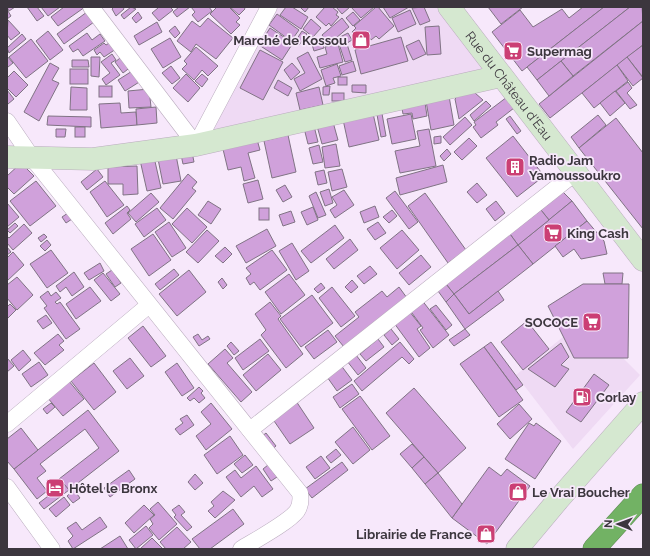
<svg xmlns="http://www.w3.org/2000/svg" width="650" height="556" font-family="Raleway,sans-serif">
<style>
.built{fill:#efdaf4}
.building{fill:#d0a1db;stroke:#807384}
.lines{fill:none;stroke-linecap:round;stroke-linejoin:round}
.street-casing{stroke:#baacbe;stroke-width:17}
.secondary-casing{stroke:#baacbe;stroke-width:23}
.highway-casing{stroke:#5f8757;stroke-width:23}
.street{stroke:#fff;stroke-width:16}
.secondary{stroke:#d5e8d0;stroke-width:22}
.highway{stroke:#72b264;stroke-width:22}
.labels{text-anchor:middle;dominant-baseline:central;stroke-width:3.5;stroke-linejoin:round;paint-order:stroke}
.poi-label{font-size:13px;font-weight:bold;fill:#3c363e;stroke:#f7e8fb;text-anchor:start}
.street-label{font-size:13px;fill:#3c363e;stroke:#f7e8fb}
</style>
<rect width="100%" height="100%" fill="#f7e8fb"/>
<g class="built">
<path d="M276,7H438L487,73L214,129Z"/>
<path d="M563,337L574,358H623L640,375L573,449L516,375Z"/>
</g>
<g class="building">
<path d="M7,7H15L9,11Z"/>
<path d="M27,7H37L44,16L37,21Z"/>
<path d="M41,7H60L48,16Z"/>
<path d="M64,7H85L58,26L51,17Z"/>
<path d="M114,7H123L124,9L116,16L112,9Z"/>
<path d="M131,7L136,9L124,19L121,15Z"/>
<path d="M157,7H170L173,10L159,21L152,13L158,8Z"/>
<path d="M179,7H190L177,17L173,12Z"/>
<path d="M191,7H209L212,11L198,22L192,15L195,12Z"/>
<path d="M217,7H229L240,18L236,22L240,25L231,34L210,14Z"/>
<path d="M230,7H244L245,9L239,15Z"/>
<path d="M286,7H292L308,17L301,29L280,15Z"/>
<path d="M300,7H309L305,12Z"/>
<path d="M325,7H332L338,12L336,15L339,17L331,26L329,23L326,26L316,17Z"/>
<path d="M336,7H350L342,14Z"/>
<path d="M351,7H374L361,18Z"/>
<path d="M376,7H378L394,26L379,39L376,36L371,40L370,38L362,45L352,32L356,28L354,26Z"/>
<path d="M383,7H409L390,18Z"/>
<path d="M424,7L430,21L420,25L412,8Z"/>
<path d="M488,7H523L501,24Z"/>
<path d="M583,7H604L522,71L492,32L520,10L533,27L562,9L569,18Z"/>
<path d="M604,7H630L537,80L527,67Z"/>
<path d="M630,7H642L643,21L573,76L561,61Z"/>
<path d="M410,10L416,24L398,32L392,18Z"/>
<path d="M8,11L11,16L7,19V12Z"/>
<path d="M87,12L94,22L64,44L57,34Z"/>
<path d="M138,12L142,18L136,23L132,18Z"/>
<path d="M353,12L360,20L353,26L346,18Z"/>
<path d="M277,14L299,30L291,41L269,25Z"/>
<path d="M208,18L233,38L216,59L196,44L191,52L177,41L192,21L200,27Z"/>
<path d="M342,18L349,27L329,44L322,35Z"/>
<path d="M311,19L321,28L313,37L303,29Z"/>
<path d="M8,20L20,33L11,40L7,35Z"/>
<path d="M643,21V45L550,118L539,104Z"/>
<path d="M157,22L162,32L139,45L134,36Z"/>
<path d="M175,26L180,33L175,38L169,31Z"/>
<path d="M439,26L441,54L427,55L425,27Z"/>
<path d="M270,28L293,43L282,60L259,45Z"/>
<path d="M48,31L63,50L50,60L36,41Z"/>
<path d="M302,31L307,34L299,45L295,42Z"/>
<path d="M87,33L92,40L100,34L105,41L83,56L78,49L73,52L69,46Z"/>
<path d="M348,33L352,40L344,45L340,37Z"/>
<path d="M22,34L26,39L9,53L7,48Z"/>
<path d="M401,37L408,61L361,74L355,50Z"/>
<path d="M170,38L181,57L163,68L151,49Z"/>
<path d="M321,38L324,48L314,51L311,41Z"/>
<path d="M31,39L48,61L26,78L9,57Z"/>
<path d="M114,40L116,49L104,57L100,52L97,55L94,50L104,43L106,45Z"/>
<path d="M419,40L426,54L413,60L406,46Z"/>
<path d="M343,43V45L347,44L352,60L345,62L339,44Z"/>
<path d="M338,44L343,62L320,68L317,57L327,54L325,47Z"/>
<path d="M643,45V75L642,76L627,57Z"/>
<path d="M196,47L218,66L208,76L202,70L194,80L182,69L187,64L184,61Z"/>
<path d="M260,50L283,62L263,100L240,88Z"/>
<path d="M308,52L322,79L300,91L294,79L305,73L297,58Z"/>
<path d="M112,54L116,60L111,63L120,75L106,85L102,79L110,73L101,62Z"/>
<path d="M124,55L132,66L123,73L115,62Z"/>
<path d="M7,56L13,63L8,67L7,66Z"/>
<path d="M91,57H100L99,77L91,76Z"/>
<path d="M627,57L643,78L633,86L617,65Z"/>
<path d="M72,60H88L89,67H72Z"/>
<path d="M353,61L356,71L342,75L339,66Z"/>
<path d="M561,61L573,76L549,96L537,80Z"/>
<path d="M50,63L59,68L52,80L59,83L39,121L24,112Z"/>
<path d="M292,63L300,72L291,80L284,70Z"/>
<path d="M337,64L341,76L333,78L335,83L326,86L321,70Z"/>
<path d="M617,65L628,81L594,108L582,93Z"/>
<path d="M171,66L180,78L172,84L162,73Z"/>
<path d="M137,68L144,79L125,91L118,80Z"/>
<rect x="70" y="69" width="18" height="15"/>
<path d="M14,71L28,85L16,97L7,88V78Z"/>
<path d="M186,74L200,88L188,102L173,88Z"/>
<path d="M202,74L208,79L202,87L195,81Z"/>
<rect x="338" y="77" width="9" height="8"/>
<path d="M278,80L292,88L288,96L274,88Z"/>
<path d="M628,82L632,88L627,93L637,105L630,109L616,91Z"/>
<path d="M352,85H366V93L352,92Z"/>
<rect x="99" y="86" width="13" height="11"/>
<path d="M330,86L329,95H323V87Z"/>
<path d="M467,86L483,100L459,119L455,99Z"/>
<path d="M71,87L87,88V110H70Z"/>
<path d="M319,87L323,105L300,110L296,93Z"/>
<path d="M149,89L151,107L129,108L128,91Z"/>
<path d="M7,90L14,99L8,104L7,103Z"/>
<path d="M615,91L625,103L610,116L600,103Z"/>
<rect x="332" y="93" width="12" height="8"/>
<path d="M424,96L427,116L413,119L412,113L403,114L401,103Z"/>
<path d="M449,96L454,125L431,130L426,101Z"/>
<path d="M507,97L514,108L496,122L498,125L481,138L473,127L476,125L474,122Z"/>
<path d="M486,101L491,106L474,121L470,115Z"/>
<path d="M120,103L121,113L136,112L137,125L101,128L99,104Z"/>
<path d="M156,107L157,123L137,125L136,109Z"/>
<path d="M381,108L386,136L381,137L376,109Z"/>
<path d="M372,109L379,140L349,147L342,115Z"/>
<path d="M411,114L416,139L392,144L387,119Z"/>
<path d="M598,115L606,125L579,148L571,137Z"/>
<path d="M48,116L91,117V127L47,125Z"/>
<path d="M510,116L521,131L517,134L506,119Z"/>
<path d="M465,117L472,125L450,145L443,137Z"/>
<path d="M616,118L643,153V229L579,148Z"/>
<path d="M313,122L318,142L308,144L303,124Z"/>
<path d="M333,122L338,140L322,144L317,126Z"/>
<rect x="75" y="127" width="10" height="10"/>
<path d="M56,129H66L65,137H56Z"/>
<path d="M429,129L436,166L400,173L395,151L420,146L417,131Z"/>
<path d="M288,135L296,172L272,178L264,141Z"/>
<path d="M256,136L260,150L248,153L255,178L244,181L241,167L228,170L222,145Z"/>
<path d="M441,136V143L434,144V137Z"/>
<path d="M513,136L544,176L517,197L486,158Z"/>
<path d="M469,138L477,146L462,160L454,152Z"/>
<path d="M336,144L340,166L325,168L322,147Z"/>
<path d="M319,145L323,162L313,164L309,148Z"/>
<path d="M191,147L194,162L183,164L180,150Z"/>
<path d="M447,149L451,154L444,161L440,156Z"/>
<path d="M175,150L181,181L163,184L157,154Z"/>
<path d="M154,157L161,188L147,191L140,160Z"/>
<path d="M21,163L34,176L14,194L7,187V176Z"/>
<path d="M443,165L447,182L400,195L396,178Z"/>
<path d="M137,166L138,194L123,195V184H108V167Z"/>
<path d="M97,169L103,177L87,190L81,182Z"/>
<path d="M342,169L347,187L332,191L328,172Z"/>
<path d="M324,170L327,183L318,185L315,172Z"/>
<path d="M188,174L197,182L192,188L196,191L173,219L160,208Z"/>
<path d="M258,180L263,199L248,203L243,184Z"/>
<path d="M36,181L56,206L30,226L10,201Z"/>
<path d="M105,181L124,205L107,217L90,192Z"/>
<path d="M477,183L487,195L477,203L467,192Z"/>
<path d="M285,185L292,197L283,202L276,190Z"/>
<path d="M329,189L333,203L325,206L320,192Z"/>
<path d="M344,190L354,205L335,218L330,210L337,205L332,197Z"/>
<path d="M395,191L418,222L409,229L386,198Z"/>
<path d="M316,192L326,215L318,218L309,196Z"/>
<path d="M563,192L572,201L549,220L541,210Z"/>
<path d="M151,193L159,202L136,222L128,213Z"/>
<path d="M425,193L466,250L448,263L408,206Z"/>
<path d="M208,201L221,209L211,224L198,215Z"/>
<path d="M496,201L505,213L495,221L486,209Z"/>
<path d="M572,201L587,221L533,264L518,245Z"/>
<path d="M7,203L19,217L7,227Z"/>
<path d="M127,206L130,210L127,213L131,219L113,234L105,223Z"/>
<path d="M375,206L379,217L364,223L360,212Z"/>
<path d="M313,207L318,220L307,225L301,212Z"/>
<path d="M157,208L166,220L144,237L135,224Z"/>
<path d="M187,208L207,227L192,243L172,224Z"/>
<rect x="259" y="208" width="10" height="12"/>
<path d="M392,210L397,216L389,223L383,217Z"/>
<path d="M541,210L549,220L518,245L510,234Z"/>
<path d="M291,211L295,222L283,226L279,215Z"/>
<path d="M68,213L72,219L66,223L62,217Z"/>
<path d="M587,221L604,241L607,254L581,259L574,249L563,257L555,246Z"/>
<path d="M169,222L186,248L172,257L155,232Z"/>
<path d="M378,222L386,233L375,240L367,229Z"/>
<path d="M15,223L18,226L10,233L7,230Z"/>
<path d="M24,224L32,233L13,250L7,243V236L9,238Z"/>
<path d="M335,225L344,238L311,263L301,251Z"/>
<path d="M267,229L276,246L246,263L236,246Z"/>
<path d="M207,230L219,241L198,263L186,252Z"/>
<path d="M402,230L419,250L397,269L380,248Z"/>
<path d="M44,234L47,237L41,242L38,238Z"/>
<path d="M153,234L171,260L149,276L131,249Z"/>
<path d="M510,234L518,245L454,294L446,284Z"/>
<path d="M350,239L358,250L334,269L326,259Z"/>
<path d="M47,240L51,245L45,251L40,246Z"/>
<path d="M292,243L309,271L296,280L279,251Z"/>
<path d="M518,245L533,264L469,314L454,294Z"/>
<path d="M7,247L11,252L7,255Z"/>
<path d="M225,247L232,254L223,263L215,256Z"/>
<path d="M51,250L68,273L47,288L30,264Z"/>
<path d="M272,250L287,270L260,290L254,282L250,285L246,278L251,274L246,268Z"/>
<path d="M13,252L24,265L7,281V258Z"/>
<path d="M421,255L431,267L409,285L399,273Z"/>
<path d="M100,263L104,271L89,280L84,273Z"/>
<path d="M370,266L377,274L364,284L357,276Z"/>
<path d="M174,269L179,275L160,290L155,284Z"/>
<path d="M112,270L121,283L115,287L106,274Z"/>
<path d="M189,270L206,292L177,316L159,294Z"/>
<path d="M74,272L84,287L72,296L66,287L60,292L56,286Z"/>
<path d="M103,273L120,294L111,301L94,280Z"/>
<path d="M603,273H623L622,284H605Z"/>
<path d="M289,274L305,295L281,314L265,292Z"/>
<path d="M17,277L33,295L17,310L7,298V285Z"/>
<path d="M222,278L227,285L223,289L218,282Z"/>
<path d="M352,280L358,287L351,293L345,287Z"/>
<path d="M321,283L325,288L318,293L314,289Z"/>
<path d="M446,284L454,294L446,302L438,291Z"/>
<path d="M583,284H629L628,358H574L548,306Z"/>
<path d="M90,287L101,301L76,319L66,304Z"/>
<path d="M332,287L355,316L341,327L319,298Z"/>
<path d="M399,287L407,298L344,347L335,336L359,317L355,312L382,291L387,297Z"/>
<path d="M48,291L51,296L56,292L61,298L55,302L57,304L60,302L80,329L66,339L44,308L47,306L40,297Z"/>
<path d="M498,291L504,300L465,329L446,302L454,294L469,314Z"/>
<path d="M312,295L333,323L301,347L280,319Z"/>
<path d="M421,299L449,335L433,348L420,330L423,328L409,309Z"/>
<path d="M270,302L281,316L278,319L303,354L286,368L261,335L266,330L255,314Z"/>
<path d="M10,304L16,310L7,319V307Z"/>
<path d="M436,305L452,325L446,330L430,309Z"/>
<path d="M409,311L421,326L417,329L430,348L419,357L394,323Z"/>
<path d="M46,315L52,323L43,329L37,321Z"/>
<path d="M527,321L549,349L523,370L501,342Z"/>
<path d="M143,326L166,356L151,367L128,338Z"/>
<path d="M391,329L399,339L392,345L384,335Z"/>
<path d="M465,329L470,335L454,346L449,340Z"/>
<path d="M328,330L337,342L314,359L305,347Z"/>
<path d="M58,334L64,341L59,345L64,350L45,365L34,353Z"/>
<path d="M198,334L202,340L208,336L210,339L199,346L193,337Z"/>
<path d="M260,339L269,351L243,370L235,358Z"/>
<path d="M378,339L384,347L366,361L360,354Z"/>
<path d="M231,342L239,351L234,355L227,346Z"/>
<path d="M400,342L414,359L409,364L402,357L362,391L354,381Z"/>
<path d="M491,342L523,385L516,390L484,347Z"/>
<path d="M561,343L569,357L561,365L569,369L555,387L528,369Z"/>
<path d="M484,347L523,400L499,417L460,364Z"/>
<path d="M225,349L233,358L227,363L252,392L241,402L208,364Z"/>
<path d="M23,350L31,360L19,371L11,360Z"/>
<path d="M268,354L281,370L256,391L243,375Z"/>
<path d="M356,355L366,368L358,375L347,361Z"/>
<path d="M7,358L14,366L7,372Z"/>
<path d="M130,358L144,376L127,389L113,371Z"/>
<path d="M39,362L48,375L31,387L22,374Z"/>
<path d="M94,363L116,392L94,410L71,381Z"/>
<path d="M177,363L194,388L182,396L165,372Z"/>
<path d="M340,364L352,380L337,391L325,374Z"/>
<path d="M594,374L609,385L581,422L566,412Z"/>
<path d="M68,380L84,399L63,416L47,397Z"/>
<path d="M352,384L359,394L340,408L333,397Z"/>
<path d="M199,387L203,391L201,393L205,398L199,403L194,398L190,401L187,398Z"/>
<path d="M414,388L466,448L438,473L386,413Z"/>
<path d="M360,396L390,436L372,450L342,409Z"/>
<path d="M296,401L314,428L290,444L272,418Z"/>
<path d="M51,403L55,407L47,414L43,409Z"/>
<path d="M211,403L232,429L206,450L196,436L211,424L201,412Z"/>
<path d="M519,404L532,419L510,439L497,424Z"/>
<path d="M88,410L119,451L69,490L59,479L99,448L85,429L40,464L46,471L37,478L47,491L37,499L14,469Z"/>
<path d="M187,415L194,425L180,435L175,429L183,423L180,419Z"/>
<path d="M529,423L534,426L536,423L561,441L535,479L505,459Z"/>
<path d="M353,427L370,450L353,464L335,442Z"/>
<path d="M21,428L38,450L14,469L7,461V439Z"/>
<path d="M266,433L276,446L271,450L261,437Z"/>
<path d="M230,436L243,455L217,474L204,455Z"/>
<path d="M412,444L424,457L412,468L400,454Z"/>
<path d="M336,449L341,455L331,463L326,457Z"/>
<path d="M245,455L253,465L242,473L234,464Z"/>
<path d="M321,456L330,468L315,479L306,467Z"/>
<path d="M424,457L438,473L425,484L412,468Z"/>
<path d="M342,462L348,470L312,498L305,489Z"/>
<path d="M268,465L277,477L271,481L263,469Z"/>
<path d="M256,466L273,489L262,497L254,486L241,497L226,477L235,470L241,478Z"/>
<path d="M489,467L501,476L507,469L530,486L487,544L452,518Z"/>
<path d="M129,470L135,479L110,497L104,488Z"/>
<path d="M438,473L462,504L452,518L425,484Z"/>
<path d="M195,474L203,483L195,490L188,482Z"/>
<path d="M64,484L69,490L44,509L39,503Z"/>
<path d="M74,490L80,498L73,503L67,496Z"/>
<path d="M223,491L235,500L215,518L208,511L214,506L211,502Z"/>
<path d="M64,497L70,505L56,517L49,509Z"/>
<path d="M158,502L177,524L159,540L149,528L153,524L150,519L155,515L150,509Z"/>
<path d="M144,505L154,515L134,533L125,523Z"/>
<path d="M179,505L185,512L181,515L192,527L187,531L174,517L176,515L172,510Z"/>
<path d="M233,509L244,524L210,549H200L192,539Z"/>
<path d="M100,517L107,527L73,549L68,541L73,536L67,528L76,522L82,530Z"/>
<path d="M146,526L153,535L136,549L129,540Z"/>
<path d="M177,527L191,542L183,549H166L160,542Z"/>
<path d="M120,536L128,549H100Z"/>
<path d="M152,538L163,549H140Z"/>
</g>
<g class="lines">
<defs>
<g id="street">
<path d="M91,7L196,145L269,7"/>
<path d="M7,121L33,159L300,493C301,499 301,505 297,511C289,522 254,541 241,549"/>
<path d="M7,424L149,305"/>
<path d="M250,430L575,173"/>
<path d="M7,487L52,549"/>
</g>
<g id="secondary">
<path id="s1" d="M449,7L643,260"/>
<path d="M7,157L93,159L196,145L501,76"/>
<path d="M517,549L558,500L643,403"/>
</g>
<path id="highway" d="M594,549L643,495"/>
</defs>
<use href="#street" class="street-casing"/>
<use href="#secondary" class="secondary-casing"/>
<use href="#highway" class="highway-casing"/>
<use href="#street" class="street"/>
<use href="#secondary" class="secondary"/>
<use href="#highway" class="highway"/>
</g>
<defs>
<symbol id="shop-square" viewBox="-11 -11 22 22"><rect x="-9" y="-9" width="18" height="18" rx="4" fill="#cb3f74" stroke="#f7e8fb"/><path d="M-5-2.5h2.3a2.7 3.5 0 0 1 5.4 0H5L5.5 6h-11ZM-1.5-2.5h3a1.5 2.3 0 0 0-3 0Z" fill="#fff"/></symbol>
<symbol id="supermarket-square" viewBox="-11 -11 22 22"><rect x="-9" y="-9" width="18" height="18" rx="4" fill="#cb3f74" stroke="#f7e8fb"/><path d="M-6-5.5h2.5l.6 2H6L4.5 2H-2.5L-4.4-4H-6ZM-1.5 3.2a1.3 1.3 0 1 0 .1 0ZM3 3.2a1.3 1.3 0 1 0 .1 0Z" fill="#fff"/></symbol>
<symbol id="building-square" viewBox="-11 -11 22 22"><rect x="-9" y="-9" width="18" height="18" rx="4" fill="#cb3f74" stroke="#f7e8fb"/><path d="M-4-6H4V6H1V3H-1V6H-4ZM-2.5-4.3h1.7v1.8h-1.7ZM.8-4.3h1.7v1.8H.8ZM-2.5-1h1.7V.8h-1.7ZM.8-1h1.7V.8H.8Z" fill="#fff"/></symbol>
<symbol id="fuel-square" viewBox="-11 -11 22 22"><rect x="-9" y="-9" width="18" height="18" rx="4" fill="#cb3f74" stroke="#f7e8fb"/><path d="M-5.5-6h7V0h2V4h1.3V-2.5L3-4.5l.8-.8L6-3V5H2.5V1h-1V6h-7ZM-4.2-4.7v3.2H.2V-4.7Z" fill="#fff"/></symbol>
<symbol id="hotel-square" viewBox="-11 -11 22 22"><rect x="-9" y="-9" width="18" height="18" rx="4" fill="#cb3f74" stroke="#f7e8fb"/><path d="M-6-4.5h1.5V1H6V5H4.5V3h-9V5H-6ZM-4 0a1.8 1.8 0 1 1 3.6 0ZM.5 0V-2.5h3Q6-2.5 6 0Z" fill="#fff"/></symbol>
</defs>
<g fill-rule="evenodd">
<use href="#shop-square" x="350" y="29" width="22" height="22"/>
<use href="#supermarket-square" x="502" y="40" width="22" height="22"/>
<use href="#building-square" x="504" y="156" width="22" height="22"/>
<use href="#supermarket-square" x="542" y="222" width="22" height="22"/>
<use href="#supermarket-square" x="581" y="311" width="22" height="22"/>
<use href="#fuel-square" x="571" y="386" width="22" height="22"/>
<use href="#hotel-square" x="44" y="477" width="22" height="22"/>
<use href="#shop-square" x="507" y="481" width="22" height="22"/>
<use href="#shop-square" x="475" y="523" width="22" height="22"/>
</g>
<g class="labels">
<g class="poi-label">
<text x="347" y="40" text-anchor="end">Marché de Kossou</text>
<text x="527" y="51">Supermag</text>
<text x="529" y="160">Radio Jam<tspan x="529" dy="15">Yamoussoukro</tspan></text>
<text x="567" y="233">King Cash</text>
<text x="578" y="322" text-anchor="end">SOCOCE</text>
<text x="596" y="397">Corlay</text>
<text x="69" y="488">Hôtel le Bronx</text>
<text x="532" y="492">Le Vrai Boucher</text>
<text x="472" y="534" text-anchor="end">Librairie de France</text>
</g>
<g class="street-label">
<text stroke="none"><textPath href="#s1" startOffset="99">Rue du Château d'Eau</textPath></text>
</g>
</g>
<rect width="650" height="556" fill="none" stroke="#3c363e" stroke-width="16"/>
<g transform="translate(618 524) rotate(271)" stroke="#f7e8fb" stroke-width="3" paint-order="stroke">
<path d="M0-3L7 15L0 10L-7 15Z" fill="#3c363e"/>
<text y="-6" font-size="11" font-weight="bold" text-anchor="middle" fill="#3c363e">N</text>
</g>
</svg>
